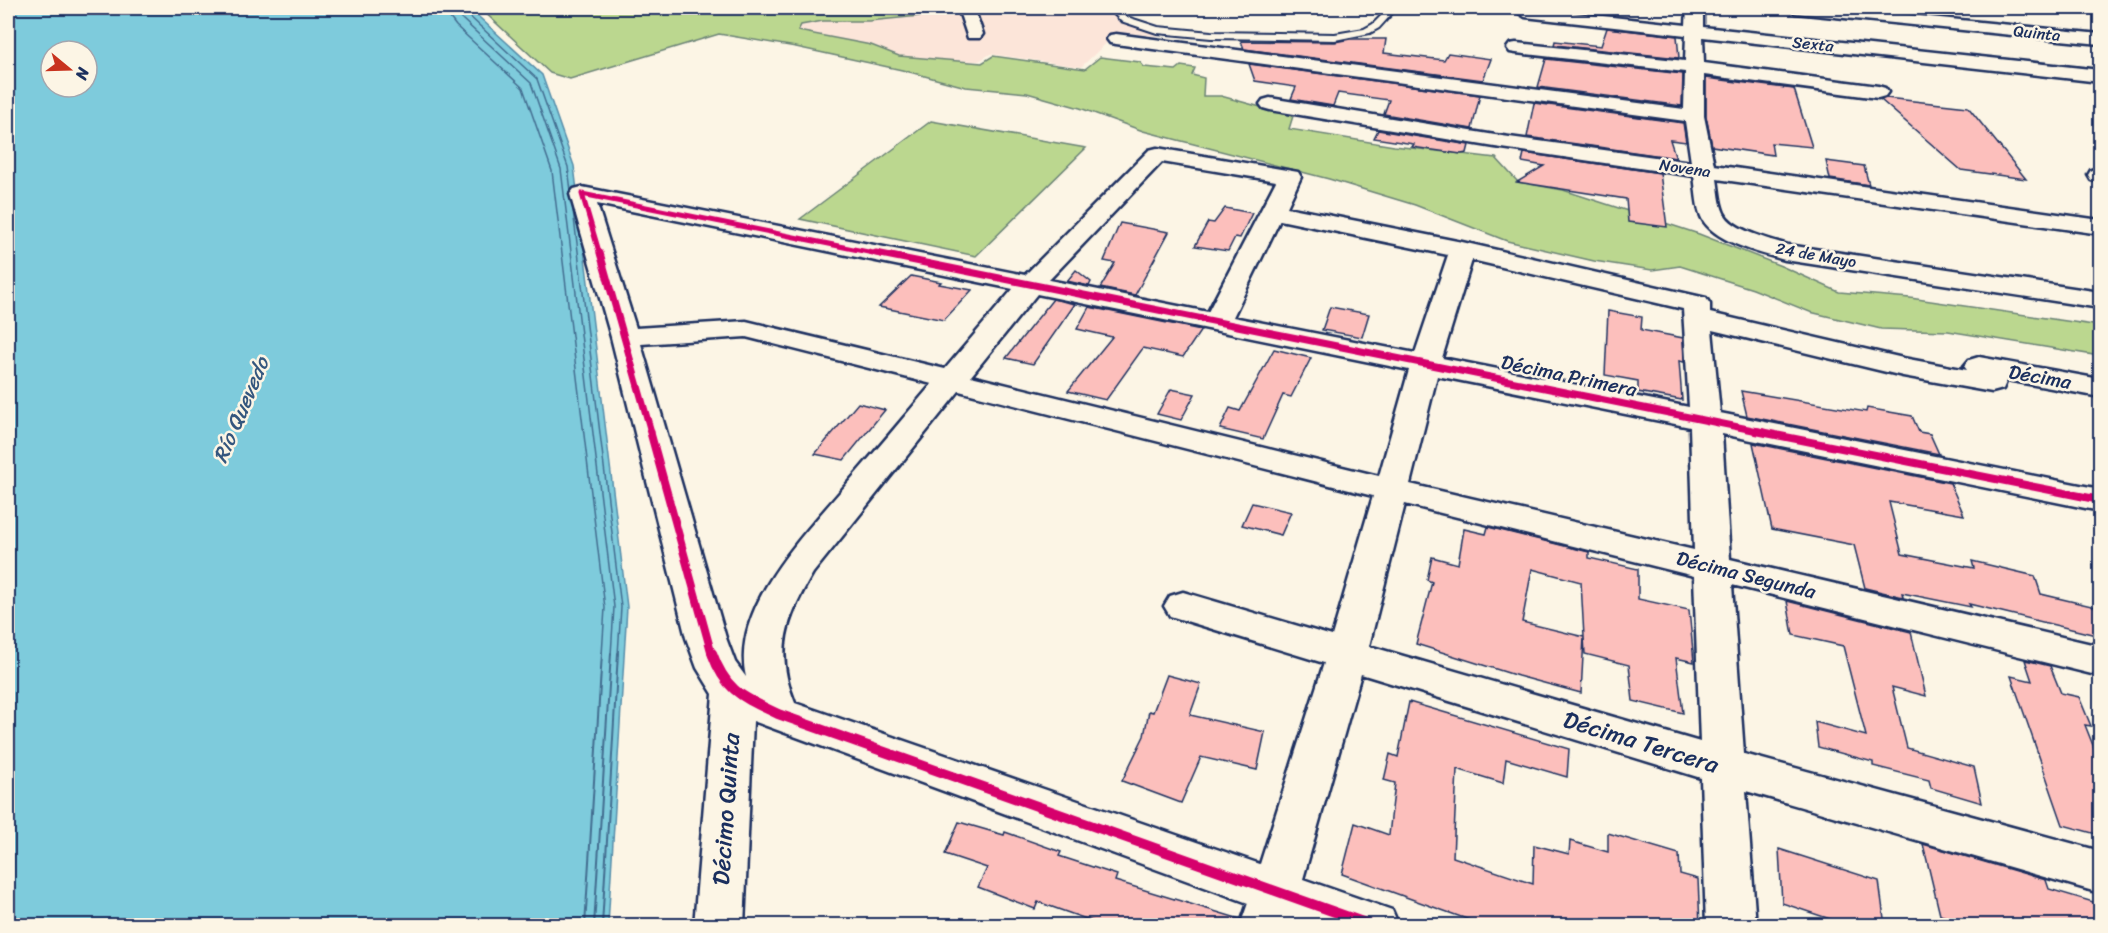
<svg xmlns="http://www.w3.org/2000/svg" width="2108" height="933" font-family="Sriracha,sans-serif">
<style>
.built{fill:#fce5d9}
.green{fill:#bbd78f;stroke:#6b8376;stroke-width:1.5}
.water{fill:#7ecbdc;stroke:#568daa;stroke-width:1.5;fill-rule:evenodd}
.lines{fill:none;stroke-linecap:round;stroke-linejoin:round}
.shore-far1{stroke:#436d90;stroke-width:1.5}
.shore{stroke:#436d90;stroke-width:2}
.building{fill:#fcbfbc;stroke:#1b2f5e;stroke-width:1.5;fill-rule:evenodd}
.lane-casing{stroke:#1b2f5e;stroke-width:4}
.street-casing{stroke:#1b2f5e;stroke-width:5}
.lane{fill:#fcf5e5;fill-rule:evenodd}
.street{fill:#fcf5e5;fill-rule:evenodd}
.cycleway-far3-casing{stroke:#fcf5e5;stroke-width:8}
.cycleway-far2-casing{stroke:#fcf5e5;stroke-width:10}
.cycleway-far1-casing{stroke:#fcf5e5;stroke-width:12}
.cycleway-casing{stroke:#fcf5e5;stroke-width:14}
.cycleway-far3{stroke:#d6006c;stroke-width:5}
.cycleway-far2{stroke:#d6006c;stroke-width:7}
.cycleway-far1{stroke:#d6006c;stroke-width:8}
.cycleway{stroke:#d6006c;stroke-width:10}
.labels{text-anchor:middle;dominant-baseline:central;stroke-width:5;stroke-linejoin:round;paint-order:stroke}
.far-street-label{font-size:16px;fill:#1b2f5e;stroke:#fcf5e5}
.street-label{font-size:20px;fill:#1b2f5e;stroke:#fcf5e5}
.water-label{font-size:21px;font-style:italic;fill:#34567e;stroke:#fcf5e5}
.near-street-label{font-size:24px;fill:#1b2f5e;stroke:#fcf5e5}
</style>
<rect width="100%" height="100%" fill="#fcf5e5"/>
<filter id="ink" filterUnits="userSpaceOnUse"><feTurbulence type="fractalNoise" baseFrequency=".0167" numOctaves="2"/><feDisplacementMap in="SourceGraphic" scale="12" xChannelSelector="R" yChannelSelector="G"/><feConvolveMatrix kernelMatrix="1 2 1 2 8 2 1 2 1" color-interpolation-filters="sRGB"/></filter>
<g filter="url(#ink)">
<path class="built" d="M916,8H1106L1115,15L1158,36L1117,33L1081,67L990,54L979,61L938,60L899,56L871,45L798,32L790,22Z"/>
<g class="green">
<path d="M480,8H950V13L869,21H823L801,25L798,31L871,45L899,56L982,63L993,56L1085,69L1100,57L1140,62L1144,67L1176,70L1181,66L1195,68L1192,75L1204,78L1203,96H1221L1293,116L1289,129L1394,146L1496,158L1518,182L1563,190L1699,234L1781,266L1839,292L1910,298L2100,326V356L1948,331L1881,329L1810,312L1753,289L1680,266L1652,270L1594,261L1507,241L1415,205L1329,179L1143,131L1080,108L1027,93L966,87L902,70L796,47L719,34L570,79L550,73Z"/>
<path d="M931,121L1086,148L976,256L800,219Z"/>
</g>
<path class="water" d="M8,8H469L542,75L574,166L627,607L608,925H8ZM51,51H87V87H51Z"/>
<g class="lines">
<g class="shore-far1">
<path d="M449,8L450,18L456,26L523,88L552,171L605,608L602,655"/>
<path d="M458,8L462,19L531,83L561,169L614,607L611,655"/>
<path d="M465,8L467,14L537,79L568,167L571,191"/>
<path d="M573,210L621,607L618,655"/>
</g>
<g class="shore">
<path d="M585,926L602,653"/>
<path d="M594,926L611,653"/>
<path d="M602,926L618,653"/>
</g>
</g>
<g class="building">
<path d="M1607,28L1677,36L1679,58L1554,45L1555,41L1601,46Z"/>
<path d="M1350,39H1386L1384,53L1444,60L1448,53L1491,59L1483,80L1244,49L1241,41L1335,42Z"/>
<path d="M1546,59L1683,74L1682,106L1538,87Z"/>
<path d="M1249,64L1480,95L1472,129L1384,114L1389,100L1338,93L1333,106L1291,99L1296,87L1255,81Z"/>
<path d="M1706,78L1794,89L1812,147L1771,143L1773,155L1712,146L1706,116Z"/>
<path d="M1886,98L1968,107L2026,179L1961,170L1881,100Z"/>
<path d="M1534,103L1683,123L1686,142L1670,140L1676,158L1527,137Z"/>
<path d="M1378,130L1469,145L1467,153L1461,154L1412,147L1414,144L1374,138Z"/>
<path d="M1524,153L1660,173L1667,227L1628,222L1626,199L1517,182L1544,166L1522,162Z"/>
<path d="M1826,161L1864,166L1869,185L1830,179Z"/>
<path d="M1225,208L1252,213L1240,238L1235,237L1228,251L1195,246L1208,222L1214,223Z"/>
<path d="M1120,223L1169,232L1135,295L1100,288L1115,263L1104,261Z"/>
<path d="M1076,270L1091,282L1089,286L1067,281Z"/>
<path d="M911,276L941,282L939,284L972,290L944,320L879,307Z"/>
<path d="M1053,299L1075,304L1033,364L1006,358Z"/>
<path d="M1089,307L1201,330L1183,357L1143,348L1106,400L1068,391L1112,337L1077,329Z"/>
<path d="M1330,307L1369,314L1362,337L1322,330Z"/>
<path d="M1608,311L1642,317L1641,330L1683,338L1684,362L1679,361L1682,400L1638,392V381L1605,375Z"/>
<path d="M1274,349L1311,358L1291,397L1283,395L1263,439L1220,429L1230,408L1240,411Z"/>
<path d="M1171,389L1195,394L1181,420L1157,414Z"/>
<path d="M1741,391L1866,412L1867,408L1912,416L1919,432L1930,434L1939,454L1747,416Z"/>
<path d="M858,403L885,410L844,460L815,454Z"/>
<path d="M1753,443L1950,483L1964,515L1889,502L1902,554L1974,568L1972,561L2035,576L2041,594L2100,608V636L1969,604L1971,607L1902,593L1903,597L1865,588L1854,545L1772,529Z"/>
<path d="M1252,503L1291,512L1281,535L1242,525Z"/>
<path d="M1488,527L1589,552V558L1638,569V599L1689,610L1694,662L1676,658L1683,713L1633,701L1629,665L1585,654L1584,637L1581,693L1518,676L1416,644L1432,582L1427,580L1432,557L1458,564L1464,529L1486,534ZM1532,569L1581,582L1584,637L1522,622Z"/>
<path d="M1787,601L1911,632L1926,696L1892,687L1907,748L1974,767L1982,803L1931,788L1929,780L1873,766V762L1818,747L1815,722L1866,736L1843,646L1793,635Z"/>
<path d="M2025,660L2050,666L2061,693L2079,697L2091,726L2085,725L2100,763V835L2063,825L2011,676L2032,681Z"/>
<path d="M1167,675L1201,684L1190,715L1265,732L1257,770L1201,757L1181,803L1122,781L1144,736L1149,711L1153,712Z"/>
<path d="M1409,702L1569,749L1567,777L1506,759L1503,783L1457,769L1453,857L1533,884L1534,845L1569,854L1570,841L1608,852V833L1679,854L1680,874L1698,879L1700,926H1486L1342,874L1355,823L1389,835L1395,783L1384,780L1390,754L1398,757Z"/>
<path d="M959,822L1004,835L1005,832L1061,852L1059,856L1117,875L1115,881L1240,919L1238,926H1106L1038,902L1035,909L978,887L987,868L945,854Z"/>
<path d="M1923,844L2046,880L2049,889L2100,904V926H1976L1940,915Z"/>
<path d="M1779,849L1879,881L1885,926H1851L1782,903Z"/>
</g>
<g class="lines">
<defs>
<path id="lane" d="M1108,8H1117L1127,17L1158,27L1211,32L1335,34L1364,29L1373,24L1389,8H1397L1379,28L1370,33L1335,40L1211,38L1157,33L1121,21Z"/>
<g id="street">
<path d="M958,8H974L983,34L980,38H968Z"/>
<path d="M1529,8L1686,25L1687,8H1703V27L2100,70V82L1703,37L1704,63L1878,86L1885,88L1888,92L1885,96L1878,98L1704,75V116L1714,165L2100,220V234L1717,179C1719,190 1719,203 1724,213C1731,230 1772,240 1788,245L2100,292V308L1785,260C1760,253 1709,241 1700,214C1696,202 1696,188 1694,176L1495,147L1270,110L1263,108L1260,104L1263,100L1270,98L1495,135L1691,162L1685,121L1116,44L1110,43L1107,39L1110,35L1116,34L1684,109L1685,72L1516,53L1510,52L1507,48L1510,44L1516,43L1685,61L1686,35L1525,17L1517,12L1519,9Z"/>
<path d="M1787,8H1839L2100,34V44L1795,13Z"/>
<path d="M2091,8H2100V13L2093,11Z"/>
<path d="M1157,148L1298,172L1301,177L1287,207L1462,242L1706,298L1710,304V313L1903,358L1967,370L1964,366L1969,360L1979,357L2100,379V397L2007,380L2003,389L1992,392L1903,376L1712,330L1720,413L2100,489V511L1722,434L1730,559L2100,646V676L1732,585L1744,754L2100,851V893L1746,791L1756,926H1706L1701,778L1361,674L1303,879L1392,910L1399,926H1310L1292,919L1290,926H1240L1248,903L753,721L744,926H694L713,694L697,668L686,638L611,337L570,194L574,189L582,187L1025,275L1149,150ZM1162,162L1276,181L1208,312L1049,280ZM597,204L1013,289L945,369L746,321L636,328ZM1280,220L1448,255L1415,353L1233,317ZM1472,260L1683,309L1689,407L1442,358ZM1037,294L1409,370L1379,476L971,376ZM746,337L932,384C903,418 875,452 846,485C805,534 730,607 746,677L735,662L726,638L641,344ZM1437,376L1690,427L1694,550L1410,484ZM959,391L1373,496L1332,636L1183,592L1170,596L1164,606L1170,616L1324,663L1260,864L795,703C774,651 786,619 813,573ZM1405,504L1694,576L1700,742L1369,646Z"/>
<path d="M2100,168V182L2091,180L2088,175L2091,170Z"/>
</g>
</defs>
<use href="#lane" class="lane-casing"/>
<use href="#street" class="street-casing"/>
<use href="#lane" class="lane"/>
<use href="#street" class="street"/>
<defs>
<path id="cycleway-far3" d="M600,255L582,194L883,255"/>
<g id="cycleway-far2">
<path d="M600,253L651,432"/>
<path d="M876,253L1763,432"/>
</g>
<g id="cycleway-far1">
<path d="M650,431L712,655"/>
<path d="M1756,431L2100,500"/>
</g>
<path id="cycleway" d="M712,653C726,692 743,697 778,714L1374,926"/>
</defs>
<use href="#cycleway-far3" class="cycleway-far3-casing"/>
<use href="#cycleway-far2" class="cycleway-far2-casing"/>
<use href="#cycleway-far1" class="cycleway-far1-casing"/>
<use href="#cycleway" class="cycleway-casing"/>
<use href="#cycleway-far3" class="cycleway-far3"/>
<use href="#cycleway-far2" class="cycleway-far2"/>
<use href="#cycleway-far1" class="cycleway-far1"/>
<use href="#cycleway" class="cycleway"/>
</g>
</g>
<g class="labels">
<g class="far-street-label">
<text transform="translate(2037 33) rotate(6)">Quinta</text>
<text transform="translate(1813 44) rotate(6)">Sexta</text>
<text transform="translate(1685 168) rotate(8)">Novena</text>
<text transform="translate(1816 255) rotate(10)">24 de Mayo</text>
</g>
<g class="street-label">
<text transform="translate(1569 376) rotate(12)">Décima Primera</text>
<text transform="translate(2040 377) rotate(10)">Décima</text>
<text transform="translate(1746 575) rotate(14)">Décima Segunda</text>
</g>
<g class="water-label">
<text transform="translate(241 410) rotate(-67)">Río Quevedo</text>
</g>
<g class="near-street-label">
<text transform="translate(1641 742) rotate(17)">Décima Tercera</text>
<text transform="translate(726 809) rotate(-86)">Décimo Quinta</text>
</g>
</g>
<rect width="2108" height="933" fill="none" stroke="#fcf5e5" stroke-width="30"/>
<rect x="15" y="15" width="2078" height="903" fill="none" stroke="#1b2f5e" stroke-width="2" filter="url(#ink)"/>
<g transform="translate(69 69) rotate(109)"><circle r="28" fill="#fcf5e5" stroke="#a2a6af" stroke-width="1.5"/>
<path d="M0-4.5L10 22L0 15L-10 22Z" fill="#c8321e"/>
<text y="-9" font-size="16" font-weight="bold" text-anchor="middle" fill="#1b2f5e">N</text>
</g>
</svg>
